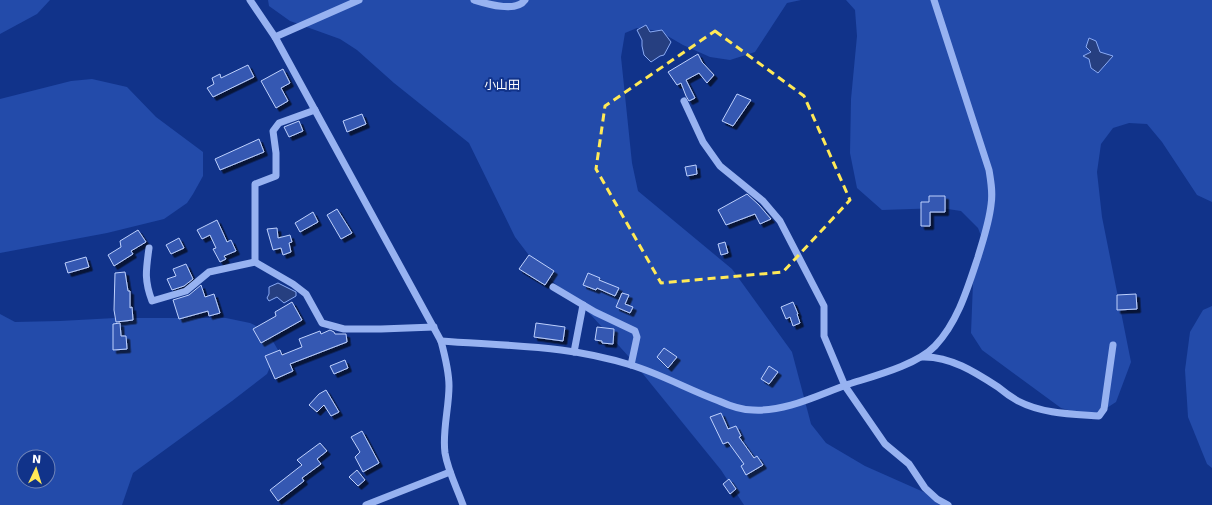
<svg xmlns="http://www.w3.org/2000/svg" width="1212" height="505" font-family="'DejaVu Sans','Noto Sans JP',sans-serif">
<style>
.green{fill:#234baa;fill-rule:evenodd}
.water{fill:#263f80;stroke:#89aaf5}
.building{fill:#3459b2;stroke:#bed0fd;filter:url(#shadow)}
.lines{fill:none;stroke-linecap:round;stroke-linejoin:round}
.minor{stroke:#97b2f1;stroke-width:7}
.marked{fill:none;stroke:#ffe957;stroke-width:3;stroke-dasharray:8 5;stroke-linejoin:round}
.labels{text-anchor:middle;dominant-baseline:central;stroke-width:4;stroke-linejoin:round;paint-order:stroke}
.quarter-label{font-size:12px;fill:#fff;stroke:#11338a}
</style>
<defs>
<filter id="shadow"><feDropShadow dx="3.5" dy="3.5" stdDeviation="0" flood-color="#0009"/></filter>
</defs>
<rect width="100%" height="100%" fill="#11338a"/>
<g class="green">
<path d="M0,0H50L37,14L0,34Z"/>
<path d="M268,0H801L787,3L755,52L730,60L710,57L683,45L659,31L637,28L625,33L621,57L632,163L638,191L732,269L792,352L811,424L826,443L865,466L953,505H744L721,470L630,358L591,315L541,271L515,237L469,143L394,83L357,50L340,39L290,21L269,6Z"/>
<path d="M846,0H1212V202L1197,195L1162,142L1147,124L1129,123L1113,128L1101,144L1097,172L1102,217L1131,362L1116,402L1099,413L1089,416L1061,408L982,350L971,333L973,283L983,241L978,228L961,211L941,208L882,210L857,188L850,153L851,99L857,36L855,10Z"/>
<path d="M92,79L127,87L156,117L203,152V176L193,194L187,203L164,219L107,233L0,253V99L71,81Z"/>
<path d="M1212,306V468L1207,464L1188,417L1185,370L1190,332L1203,310Z"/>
<path d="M0,314L15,322L60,321L115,318H226L250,323L267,331L278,350L267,374L232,401L133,473L122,505H0ZM24,457H48V481H24Z"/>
</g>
<g class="water">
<path d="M646,25L650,32L662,30L671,42L664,55L660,56L651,62L644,55L642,46V40L637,30Z"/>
<path d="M1089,38L1096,41L1100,52L1113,56L1098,73L1091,68L1089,59L1083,56L1091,52L1086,47Z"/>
<path d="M278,283L296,292V296L284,303L277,297L269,301L267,298L269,294V287Z"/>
</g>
<g class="building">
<path d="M698,54L702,62L714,75L707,83L699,73L686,80L695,98L689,101L686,96L681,83L677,85L668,72Z"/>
<path d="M248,65L254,77L213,97L207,88L214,84L212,78L220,74L221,78Z"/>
<path d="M283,69L290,83L281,88L288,101L276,108L261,81Z"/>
<path d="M737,94L751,100L733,126L722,121Z"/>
<path d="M362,114L366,124L347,132L343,121Z"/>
<path d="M299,121L303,131L289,137L284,127Z"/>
<path d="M259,139L264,152L220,170L215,159Z"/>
<path d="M696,165L697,174L687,176L685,167Z"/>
<path d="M747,194L759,205L771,219L760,224L755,214L726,225L718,210Z"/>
<path d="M929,196H945V212H930V226H921V202H929Z"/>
<path d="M337,209L352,233L341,239L327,215Z"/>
<path d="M313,212L318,222L300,232L295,223Z"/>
<path d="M217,220L227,242L231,240L236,251L224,256L226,259L220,262L213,249L216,248L210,235L202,239L197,230Z"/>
<path d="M277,228L278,238L290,235L292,242L289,243L291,252L283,255L281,248L273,250L267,229Z"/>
<path d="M138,230L146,242L131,251L133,254L114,266L108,255L121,247L120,241Z"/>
<path d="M179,238L184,248L171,254L166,245Z"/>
<path d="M725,242L728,253L721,255L718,244Z"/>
<path d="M529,255L554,271L545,285L519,269Z"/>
<path d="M86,257L89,267L68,273L65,263Z"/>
<path d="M186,264L193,279L184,286L172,290L167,279L176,276L173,269Z"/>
<path d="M125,272L128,291H130V308L132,307L133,320L116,322L114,310L115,273Z"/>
<path d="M588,273L600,278L599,280L619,288L615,296L597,288L596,290L583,285Z"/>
<path d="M201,285L205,297L214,294L220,313L209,316L208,311L179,319L173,300L189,295Z"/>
<path d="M622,293L629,295L625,304L633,307L630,313L616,307Z"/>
<path d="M1136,294L1137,309L1117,310V295Z"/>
<path d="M292,302L302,320L261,343L253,329L276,316L275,312Z"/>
<path d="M793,302L798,314H797L800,323L793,326L790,317L786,319L781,307Z"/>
<path d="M120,323L121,336H126L127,349L113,350V324Z"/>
<path d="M536,323L565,327L563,341L534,337Z"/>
<path d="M597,327L614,329L613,344L602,343V341L595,340Z"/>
<path d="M330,330L334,332L335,334H346L347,342L290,364L293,371L275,379L265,356L280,350L282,355L302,347L299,339L320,331L321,334Z"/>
<path d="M664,348L677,357L668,368L657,357Z"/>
<path d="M345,360L348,368L334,374L330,366Z"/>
<path d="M769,366L778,372L769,384L761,379Z"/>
<path d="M326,390L339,412L331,416L324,405L317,412L309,405L319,394Z"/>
<path d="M721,413L728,429L736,426L741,436L739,437L754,458L757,456L763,465L746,475L741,466L744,464L728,442L723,444L710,417Z"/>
<path d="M362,431L379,463L363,472L355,457L360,452L351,437Z"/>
<path d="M320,443L327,451L317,459L321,464L302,478L304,481L278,501L270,490L302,465L297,460Z"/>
<path d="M357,470L365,480L358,486L349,477Z"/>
<path d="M729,479L736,489L730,494L723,484Z"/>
</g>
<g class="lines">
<g class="minor">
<path d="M250,0L275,37L441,341C445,356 449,371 449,386C449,408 442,432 445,453C448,471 457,488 463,505"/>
<path d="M474,0C487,4 516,13 525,0"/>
<path d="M275,37L359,0"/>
<path d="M684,101L703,142L720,166L763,201L780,221L824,306V336L845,386L885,444L909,464L925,488L937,499L948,505"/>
<path d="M149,248C146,270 144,280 152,301L186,291L209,272L255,262L293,284L306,294L322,323L344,329H381L434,327"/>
<path d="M255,262V184L276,176V153L273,131L279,123L315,110"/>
<path d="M553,287L595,312L635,331L637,337L631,365"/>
<path d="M441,341C481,344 522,345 561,350C585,353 608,358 631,365C661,374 689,390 719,401C730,406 741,410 753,410C786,412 818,395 849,384C874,376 917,365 935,346C958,322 968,287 978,257C983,240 989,223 991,205C993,193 991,182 989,170L934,0"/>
<path d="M574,352L583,305"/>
<path d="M922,357C950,356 975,372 998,387C1004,392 1011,397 1018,401C1043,414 1072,414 1099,416L1104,409L1113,345"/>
<path d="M366,505L450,472"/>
</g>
</g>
<path class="marked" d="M715,31L804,96L850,200L783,272L661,283L596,169L605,106Z"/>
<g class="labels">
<g class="quarter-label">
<text x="502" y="85">小山田</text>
</g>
</g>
<g transform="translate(36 469) rotate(4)"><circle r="19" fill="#11338a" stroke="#7085b9"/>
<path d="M0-3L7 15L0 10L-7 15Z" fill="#ffe957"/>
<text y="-6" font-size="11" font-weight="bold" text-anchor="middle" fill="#ffffff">N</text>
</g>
</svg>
